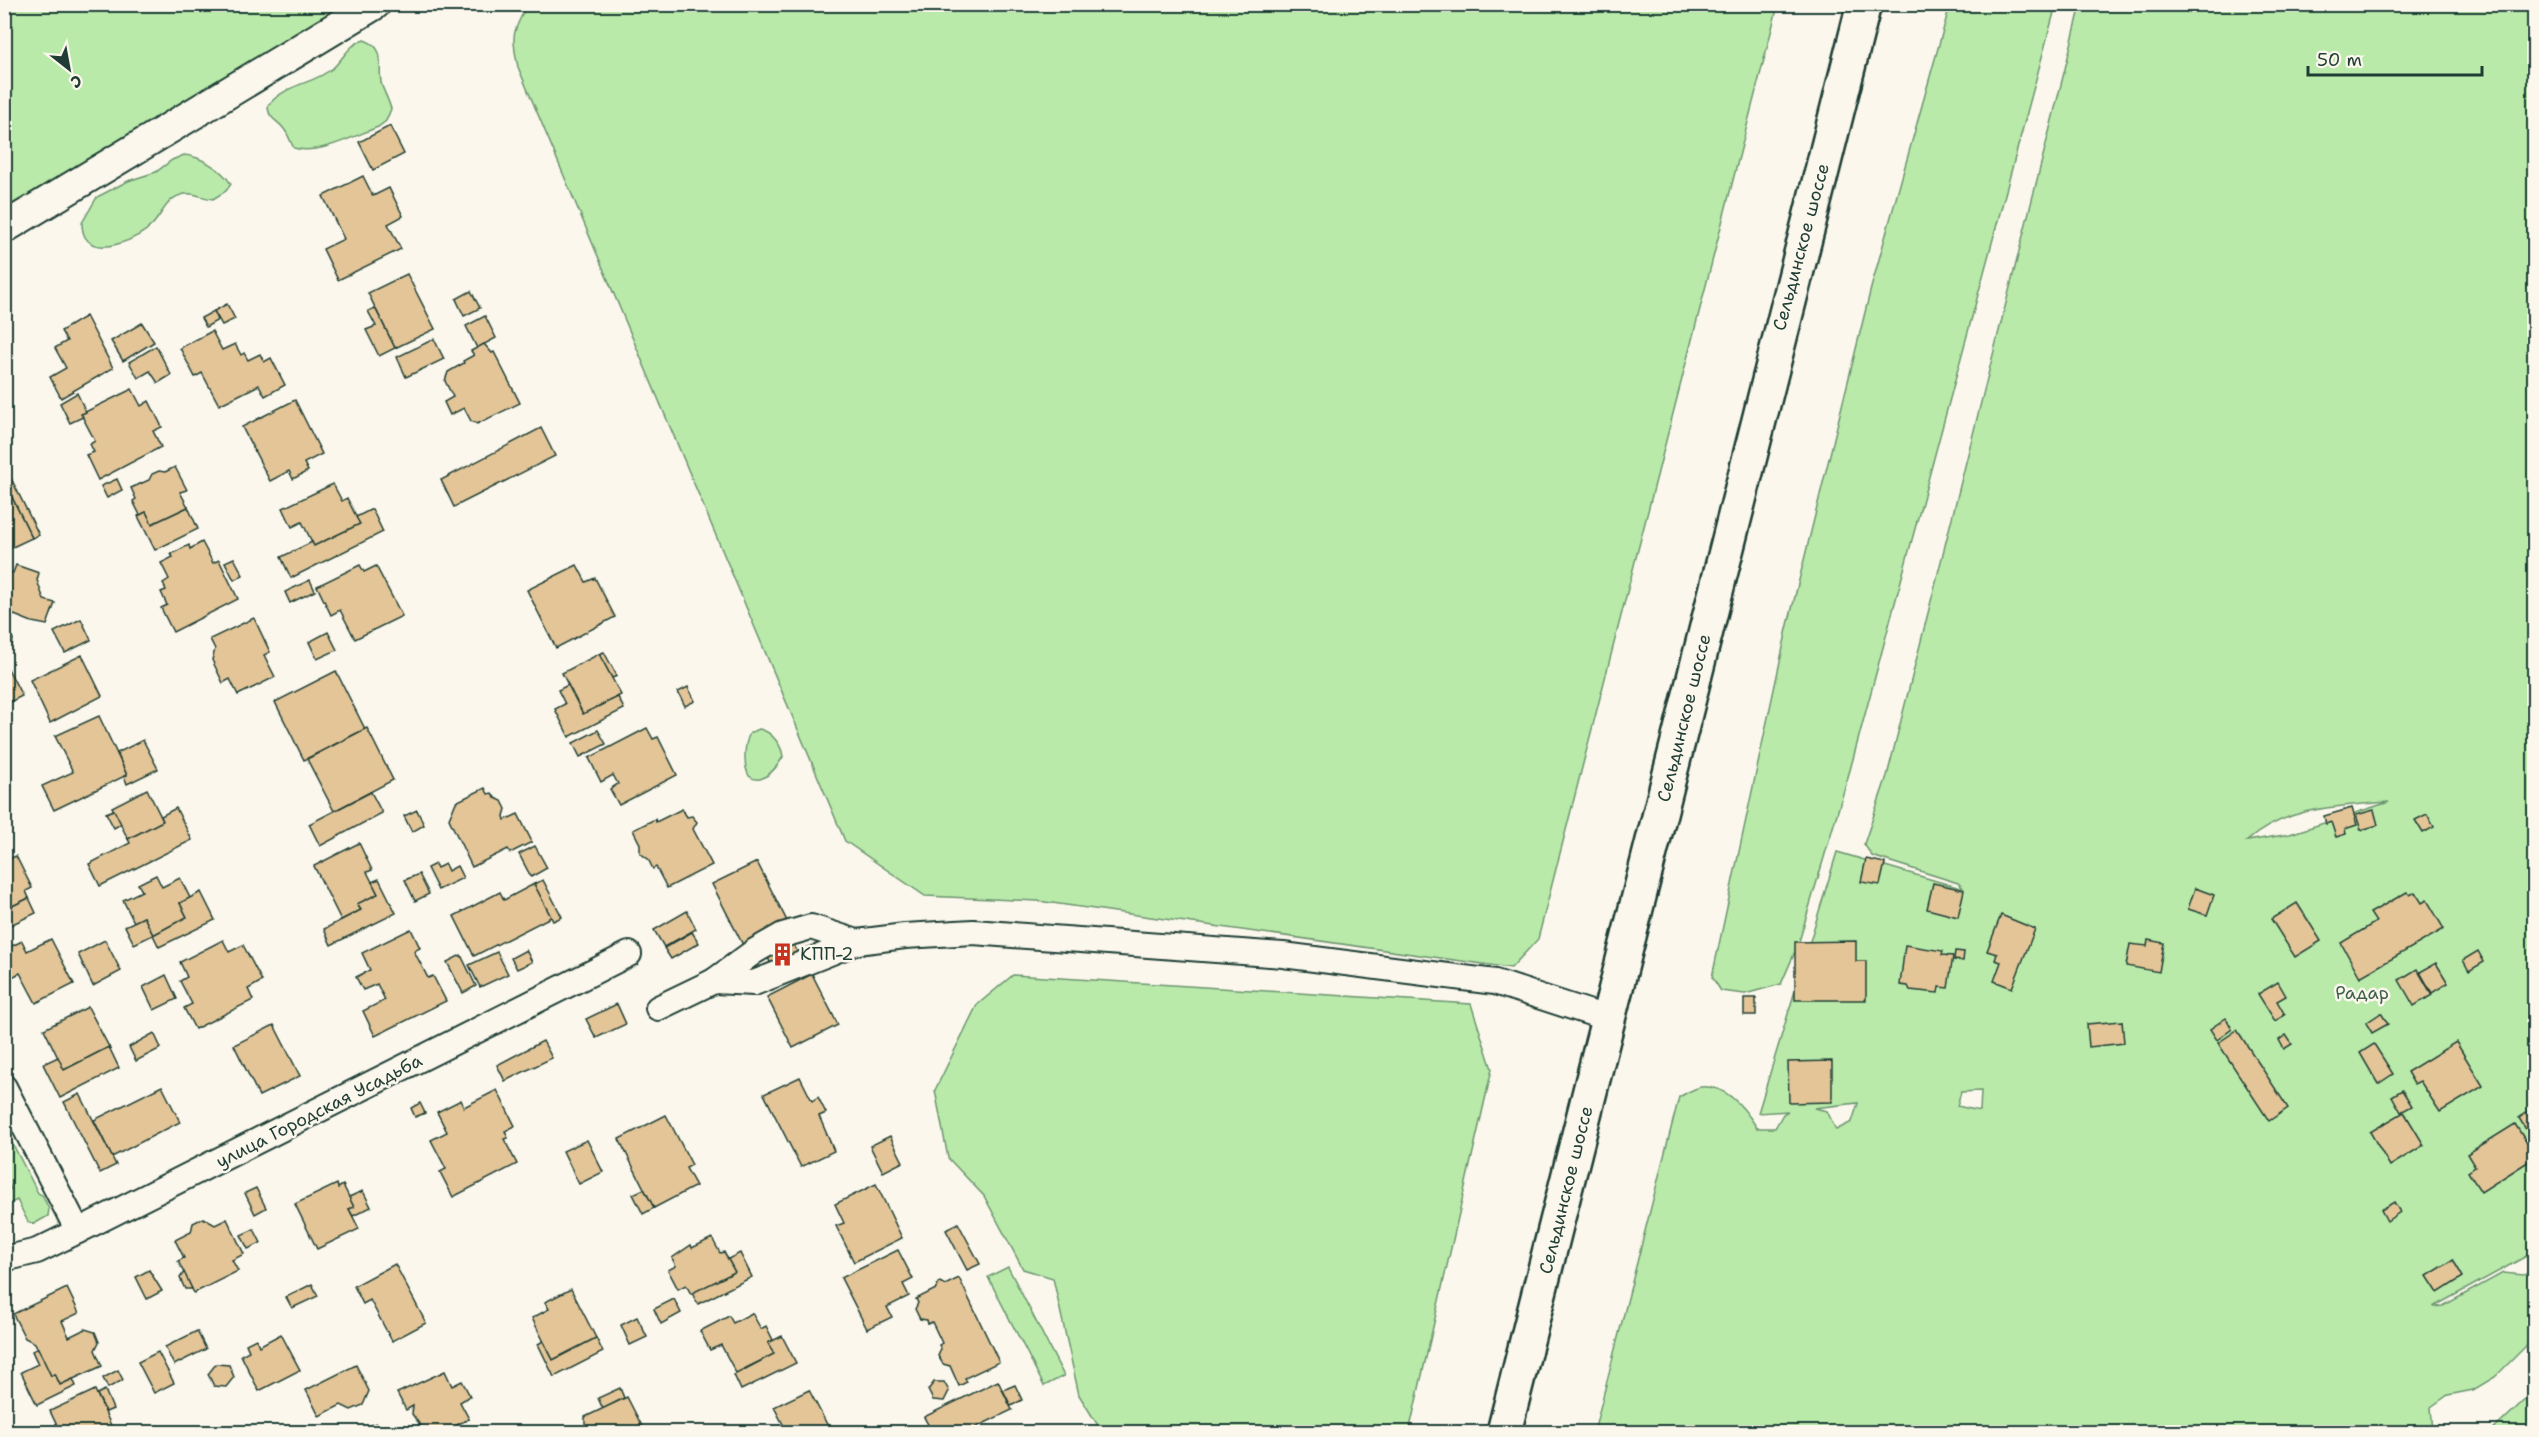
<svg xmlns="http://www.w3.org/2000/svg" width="2539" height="1437" font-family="'Shantell Sans',sans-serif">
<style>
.green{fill:#b9eaaa;stroke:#6c946f;stroke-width:1.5;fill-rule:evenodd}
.building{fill:#e3c597;stroke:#1f3d34;stroke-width:1.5}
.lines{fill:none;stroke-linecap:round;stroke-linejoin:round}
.minor-casing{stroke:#1f3d34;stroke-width:28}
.tertiary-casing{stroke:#1f3d34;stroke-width:34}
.secondary-casing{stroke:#1f3d34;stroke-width:38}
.minor{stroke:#fbf7ec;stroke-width:24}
.tertiary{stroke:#fbf7ec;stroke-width:30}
.secondary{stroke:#fbf7ec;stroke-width:33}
.labels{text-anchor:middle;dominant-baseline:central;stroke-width:5;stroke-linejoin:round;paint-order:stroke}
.street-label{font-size:18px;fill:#1f3d34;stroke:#fbf7ec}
.poi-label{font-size:18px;fill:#1f3d34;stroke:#fbf7ec;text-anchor:start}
.park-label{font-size:18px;fill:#3e604c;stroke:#fbf7ec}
</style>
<rect width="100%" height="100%" fill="#fbf7ec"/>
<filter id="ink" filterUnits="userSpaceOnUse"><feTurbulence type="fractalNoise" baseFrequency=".0167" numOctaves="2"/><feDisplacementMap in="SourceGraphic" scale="12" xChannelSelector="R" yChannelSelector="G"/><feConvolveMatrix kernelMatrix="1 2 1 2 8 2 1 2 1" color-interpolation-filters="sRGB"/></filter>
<g filter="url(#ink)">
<g class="green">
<path d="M5,4L345,5L5,212Z"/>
<path d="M528,4L1778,5L1538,939L1511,968L1038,901L925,896L845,841L518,67C511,36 512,32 528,4Z"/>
<path d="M1950,5H2056L1850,770L1798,945L1781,984L1745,994L1721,991L1712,977L1787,629L1871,288Z"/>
<path d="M2081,5H2534V1252L2433,1307L2443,1306L2503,1273L2524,1275L2534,1268V1338L2495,1377L2473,1390L2448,1395L2431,1407L2433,1432H1594L1679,1097C1685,1094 1694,1088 1701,1087C1726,1084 1746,1110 1757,1128H1775L1783,1114L1788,1111L1758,1113L1837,852L1964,889L1958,883L1872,856L1864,844L1887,776ZM2389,802L2290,834L2247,841C2287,806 2339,806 2389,802ZM1981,1091L1980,1111L1957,1106L1961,1092ZM1858,1103L1852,1122L1836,1130L1827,1111L1814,1108Z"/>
<path d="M364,40C389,48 376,68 382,86C385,94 389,101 391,109L386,121L378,127C356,135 317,156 294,148C290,142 289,135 284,129C277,119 268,120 268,105C290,81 311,86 333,68C344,58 349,44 364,40Z"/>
<path d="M184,155C200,156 223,170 231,184L226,191L213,199C202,198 192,191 181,195C166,199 162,215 152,225C140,238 97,258 85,237C83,233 82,227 82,223L97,197L128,181L156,172L172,160Z"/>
<path d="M759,729C771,731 782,745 783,757C777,767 762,787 749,776C743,765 744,744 750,733Z"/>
<path d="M1013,975L1471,1004L1492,1069L1409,1432H1102L1079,1395L1053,1278L1023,1269L984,1196L948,1158L935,1090L977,1005Z"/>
<path d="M4,1127L38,1193L42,1195L49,1209L48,1216L34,1224L28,1222L17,1200L5,1206V1193L11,1189L5,1176Z"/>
<path d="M1008,1267L1064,1376L1044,1386L988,1277Z"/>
<path d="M2534,1391V1432H2491Z"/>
</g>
<g class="building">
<path d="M390,126L404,154L373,170L359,142Z"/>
<path d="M363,176L373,196L389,188L403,216L388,224L401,249L338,280L323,249L344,239L323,196Z"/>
<path d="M407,274L435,329L395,348L368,293Z"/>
<path d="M471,291L480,308L464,316L456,299Z"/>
<path d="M227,304L235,319L222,325L214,311Z"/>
<path d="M375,308L395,348L379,356L366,330L376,326L368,311Z"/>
<path d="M214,311L218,320L206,327L201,318Z"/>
<path d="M86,316L113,368L61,398L50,377L66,368L55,348L67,341L61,331Z"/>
<path d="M485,316L496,338L477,348L466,326Z"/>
<path d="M142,323L154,342L123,361L111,341Z"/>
<path d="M212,331L222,350L235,344L241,355L244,353L248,360L260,354L264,362L271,358L285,385L265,396L259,385L219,405L202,373L195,377L180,348Z"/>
<path d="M434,339L444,359L406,377L397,357Z"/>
<path d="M484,344L492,353L494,352L520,403L477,424L471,421L464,408L450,415L444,402L453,397L445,381L448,372L464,363L463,361L474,355L471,351Z"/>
<path d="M156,346L171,375L158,383L150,371L138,378L129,362Z"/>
<path d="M132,389L141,406L149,401L162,427L153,431L161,447L98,480L86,455L94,452L90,444L95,441L81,414Z"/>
<path d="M77,393L86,412L81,414L83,417L70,423L60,403Z"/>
<path d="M295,400L322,454L304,463L308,471L293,479L289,471L270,481L242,427Z"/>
<path d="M541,428L555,456L454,507L441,480Z"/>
<path d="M4,464L39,535L32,538L4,481Z"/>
<path d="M175,467L187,490L180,492L188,507L152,524L146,512L140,515L133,501L136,499L131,488L149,480L152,474L159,471L165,472Z"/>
<path d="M117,479L122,490L107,498L101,486Z"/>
<path d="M4,481L32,538L4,551Z"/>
<path d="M333,484L342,501L347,498L360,524L314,546L302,522L292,527L283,508Z"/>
<path d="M188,507L198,529L155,550L138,516L146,512L152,524Z"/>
<path d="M372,509L383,532L291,578L281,557L312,542L314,546L360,524L356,517Z"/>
<path d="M202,542L213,563L219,560L238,599L173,632L161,608L167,605L161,592L166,590L163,583L169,579L161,563L173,557L171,554L189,545L190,549Z"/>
<path d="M234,558L243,575L234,580L225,562Z"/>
<path d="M16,565L39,573L37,580L44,600L55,603L47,625L32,622L4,611V600L9,587L4,586V583L8,572L13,573Z"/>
<path d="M360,565L364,572L376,566L402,616L355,639L340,610L331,615L317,586Z"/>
<path d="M577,565L586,582L595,578L615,617L556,648L527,590Z"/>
<path d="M310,580L315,591L290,603L285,592Z"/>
<path d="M254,618L270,652L264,655L275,677L238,695L230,679L223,683L212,660L215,649L210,639Z"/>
<path d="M81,619L91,640L65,653L54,632Z"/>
<path d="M4,627L13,639L12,646L4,650Z"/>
<path d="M328,632L337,650L317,659L309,642Z"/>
<path d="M604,652L617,676L612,678L599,654Z"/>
<path d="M599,654L621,695L583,714L562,673Z"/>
<path d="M82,655L102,696L50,723L30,680Z"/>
<path d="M4,661L22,696L4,705Z"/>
<path d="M336,671L365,729L304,760L275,702Z"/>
<path d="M568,685L583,714L618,697L624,709L569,737L555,709L565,704L558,690Z"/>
<path d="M688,687L695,701L685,706L678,692Z"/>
<path d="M99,716L127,775L54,810L42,786L73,772L55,736Z"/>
<path d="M367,728L393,780L334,811L307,759Z"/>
<path d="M647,728L653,739L658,737L677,775L619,805L610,789L618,784L613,775L601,782L589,758Z"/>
<path d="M598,730L606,744L580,757L573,743Z"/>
<path d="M143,740L158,769L127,784L124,776L127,775L117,753Z"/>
<path d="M485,788L488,794L492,793L495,798L502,801L506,809L504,816L505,820L518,814L532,842L510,853L508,849L472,867L449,819L456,802Z"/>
<path d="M147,789L163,821L128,839L112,807Z"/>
<path d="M371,792L382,813L320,846L309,824Z"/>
<path d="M176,808L192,840L100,886L89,864L130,843L128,839L163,821L161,816Z"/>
<path d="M2352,808L2357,825L2345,829L2346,834L2336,837L2331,822L2326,824L2324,816Z"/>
<path d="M682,809L687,817L692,816L697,822L693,829L712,865L667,888L656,867L653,869L648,859L640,853V844L633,830L655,819L656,822Z"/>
<path d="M114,810L121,824L114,828L106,813Z"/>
<path d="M417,810L424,825L412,832L404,816Z"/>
<path d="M2374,810L2378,825L2361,830L2356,815Z"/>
<path d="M2427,814L2434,827L2423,833L2415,820Z"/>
<path d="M359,843L372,870L367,872L378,894L357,904L361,910L341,920L314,866Z"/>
<path d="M535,846L547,868L531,877L519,854Z"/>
<path d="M16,856L32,888L26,891L29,898L4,910V861Z"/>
<path d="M1866,859L1885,863L1880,885L1861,882Z"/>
<path d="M757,862L788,923L743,945L712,884Z"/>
<path d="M435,864L437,868L445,864L448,871L457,866L463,878L438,890L427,868Z"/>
<path d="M419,874L429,894L415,901L405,880Z"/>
<path d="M156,875L162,887L180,878L190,898L180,903L187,917L153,935L144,917L134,922L123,900L142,891L138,884Z"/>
<path d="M379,879L396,913L331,945L324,929L361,910L357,904L378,894L372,882Z"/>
<path d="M543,880L562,917L553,921L534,884Z"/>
<path d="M1933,883L1964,890L1958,917L1927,909Z"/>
<path d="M534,884L551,917L474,956L454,916L500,892L504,900Z"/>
<path d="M2195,888L2214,895L2207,915L2188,909Z"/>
<path d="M201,892L215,920L159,947L153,935L187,917L180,903Z"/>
<path d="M2407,892L2410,895L2415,892L2422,903L2427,900L2444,929L2360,977L2341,943L2376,922L2370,913Z"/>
<path d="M29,898L36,913L4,928V910Z"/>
<path d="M2297,903L2321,941L2295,957L2271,919Z"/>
<path d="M687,911L696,929L664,947L654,930Z"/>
<path d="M2001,915L2035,929L2012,988L1994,981L2001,962L1995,960L1997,954L1987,951Z"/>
<path d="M144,917L153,935L134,944L125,926Z"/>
<path d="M411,929L420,948L414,951L428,978L433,976L446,1001L375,1036L363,1011L385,1000L377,984L363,990L356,977L370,970L362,953Z"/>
<path d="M692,932L699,943L671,959L664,948Z"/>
<path d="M51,939L74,984L36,1003L20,973L4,981V950L22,941L27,951Z"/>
<path d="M791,939L799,955L773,968L765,952Z"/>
<path d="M105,940L121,971L93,986L78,954Z"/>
<path d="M223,940L229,952L243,945L262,981L248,989L253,1000L195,1029L184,1008L192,1004L180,981L187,977L180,962Z"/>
<path d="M2148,940L2164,943L2159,972L2126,966L2130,944L2147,946Z"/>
<path d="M1856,941V961H1866V1000H1795V942Z"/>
<path d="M1905,945L1943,951L1942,955L1953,956L1948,988L1939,987L1938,993L1910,990L1908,986L1900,985Z"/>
<path d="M526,950L532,962L517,969L511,958Z"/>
<path d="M1955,951L1964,952L1963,961L1954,960Z"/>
<path d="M2478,951L2484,962L2469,971L2463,960Z"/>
<path d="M497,952L508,974L480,987L469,965Z"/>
<path d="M461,955L476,986L463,993L447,962Z"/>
<path d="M2436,963L2448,983L2432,993L2420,972Z"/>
<path d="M2417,969L2432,995L2414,1006L2399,980Z"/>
<path d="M812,974L838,1025L793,1048L767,997Z"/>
<path d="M166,975L177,999L154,1010L143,987Z"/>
<path d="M2278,982L2286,996L2277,1001L2285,1015L2275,1021L2258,994Z"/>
<rect x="1744" y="998" width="12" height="17"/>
<path d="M617,1004L626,1024L596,1038L586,1019Z"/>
<path d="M88,1007L109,1047L64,1070L44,1029Z"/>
<path d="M2381,1013L2388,1024L2372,1033L2366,1023Z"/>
<path d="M2226,1018L2232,1029L2217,1040L2210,1029Z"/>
<path d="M2122,1021L2124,1043L2089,1047L2087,1024Z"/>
<path d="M274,1025L300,1076L259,1096L234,1045Z"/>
<path d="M2237,1030L2288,1108L2269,1121L2218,1043Z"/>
<path d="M154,1033L161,1048L136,1061L129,1047Z"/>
<path d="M2286,1035L2292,1044L2284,1049L2279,1040Z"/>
<path d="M543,1041L552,1058L505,1081L497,1065Z"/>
<path d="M2456,1042L2483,1086L2440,1112L2420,1081L2414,1084L2407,1072Z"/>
<path d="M2374,1044L2393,1074L2378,1084L2360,1053Z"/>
<path d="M109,1047L119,1068L60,1098L43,1064L58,1057L64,1070Z"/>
<path d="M1832,1061V1102L1789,1103L1788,1062Z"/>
<path d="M800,1077L812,1101L818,1097L826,1113L819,1116L834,1151L801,1167L764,1094Z"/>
<path d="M162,1086L180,1122L112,1157L94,1120Z"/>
<path d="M497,1090L515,1126L505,1131L508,1138L504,1139L517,1164L453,1197L440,1172L446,1169L431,1140L447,1132L437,1112L461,1100L464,1107Z"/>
<path d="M2402,1090L2412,1106L2401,1112L2392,1096Z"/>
<path d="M80,1094L116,1165L100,1173L64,1102Z"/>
<path d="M420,1103L425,1113L415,1117L411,1108Z"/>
<path d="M2534,1108V1143L2519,1118Z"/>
<path d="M2404,1112L2424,1145L2390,1166L2370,1132Z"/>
<path d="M666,1115L692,1165L686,1168L696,1186L654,1208L619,1139Z"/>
<path d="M2515,1124L2534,1154V1158L2481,1192L2468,1172L2475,1167L2467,1154Z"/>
<path d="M890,1136L903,1162L883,1172L870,1146Z"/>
<path d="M587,1140L603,1172L579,1184L563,1151Z"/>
<path d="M337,1184L338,1188L343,1185L354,1207L349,1209L359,1229L317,1249L295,1204Z"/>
<path d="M876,1184L902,1238L854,1262L836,1226L844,1223L835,1204Z"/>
<path d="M256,1188L266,1208L255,1214L245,1193Z"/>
<path d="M644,1189L654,1208L643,1214L633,1194Z"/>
<path d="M363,1191L371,1207L353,1216L349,1209L354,1207L349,1197Z"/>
<path d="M2394,1202L2400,1212L2387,1221L2381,1210Z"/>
<path d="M203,1218L215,1225L227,1219L244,1254L232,1260L238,1271L194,1293L178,1261L184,1258L175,1240L191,1232L193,1223Z"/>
<path d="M958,1223L980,1264L967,1270L946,1230Z"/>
<path d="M254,1229L261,1243L248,1249L241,1235Z"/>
<path d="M712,1238L720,1253L724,1252L735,1272L691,1294L686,1285L678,1289L668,1270L676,1266L672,1258L691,1245L692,1248Z"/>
<path d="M898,1250L913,1279L903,1284L909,1296L887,1307L892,1317L867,1329L841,1278Z"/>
<path d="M740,1253L752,1277L698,1304L692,1293L735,1272L728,1259Z"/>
<path d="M2453,1260L2463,1277L2438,1293L2427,1276Z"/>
<path d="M395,1264L426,1323L392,1341L370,1300L363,1304L354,1286Z"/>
<path d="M149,1270L162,1291L147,1299L136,1277Z"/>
<path d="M184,1272L192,1289H185L180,1278Z"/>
<path d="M959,1278L999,1362L965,1378L967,1382L959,1386L950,1366L943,1364L938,1356L941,1349L939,1345L942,1343L932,1322L928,1324L927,1320L920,1319L915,1309L918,1303L916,1299L936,1289L938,1283L940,1282L945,1285Z"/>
<path d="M312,1284L318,1296L292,1308L286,1297Z"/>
<path d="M67,1288L79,1313L62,1321L69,1337L85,1329L95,1332L99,1342L95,1350L102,1366L60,1385L55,1374L51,1376L35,1343L25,1338L13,1314Z"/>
<path d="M571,1289L596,1338L553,1360L532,1318L549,1309L545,1302Z"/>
<path d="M674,1299L681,1313L661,1324L654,1309Z"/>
<path d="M752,1313L761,1329L766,1326L773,1340L768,1343L774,1354L736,1373L721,1345L710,1350L700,1331L729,1316L733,1323Z"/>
<path d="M637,1317L647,1337L630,1345L621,1325Z"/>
<path d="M197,1331L206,1349L174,1365L165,1347Z"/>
<path d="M281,1334L300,1370L259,1391L241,1355L249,1351L246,1344L256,1339L259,1346Z"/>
<path d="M782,1336L796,1363L741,1390L734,1375L774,1354L768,1343Z"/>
<path d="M596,1338L603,1352L554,1377L538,1344L543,1341L553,1360Z"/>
<path d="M38,1348L51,1376L55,1374L60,1385L73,1379L76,1386L37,1405L21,1372L38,1364L32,1351Z"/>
<path d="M158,1352L174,1383L154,1393L138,1362Z"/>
<path d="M216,1364L229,1365L234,1377L226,1387L214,1386L208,1374Z"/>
<path d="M356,1365L369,1391L363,1405L351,1410L341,1405L319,1416L306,1390Z"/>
<path d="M118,1370L123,1380L108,1388L103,1378Z"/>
<path d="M445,1371L452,1386L462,1381L470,1396L460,1402L469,1419L443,1432H425L412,1414L413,1406L406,1410L397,1393Z"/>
<path d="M998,1381L1012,1410L966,1432H932L924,1417Z"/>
<path d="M934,1382H944L949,1391L944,1401L933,1400L928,1390Z"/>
<path d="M1015,1385L1022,1400L1011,1406L1003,1390Z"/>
<path d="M620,1388L624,1398L603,1409L598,1398Z"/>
<path d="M95,1390L114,1432H60L50,1411Z"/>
<path d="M105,1390L113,1409L106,1412L97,1394Z"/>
<path d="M809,1390L831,1432H787L774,1407Z"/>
<path d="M627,1397L645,1432H589L585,1424V1417Z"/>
<path d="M376,1423L381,1432H363V1429Z"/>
<path d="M286,1427L289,1432H275Z"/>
</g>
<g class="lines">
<defs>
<g id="minor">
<path d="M714,981L754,983L857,942"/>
<path d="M658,1008L714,981L755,951L783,935L811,927L857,942L905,936L973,932L1283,955L1495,982L1609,1019"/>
<path d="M4,1087L78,1231"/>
<path d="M4,1259L37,1251L78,1231L629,954"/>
</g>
<path id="tertiary" d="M4,228L375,4"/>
<path id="secondary" d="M1504,1432C1625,957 1741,480 1864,4"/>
</defs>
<use href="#minor" class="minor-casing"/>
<use href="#tertiary" class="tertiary-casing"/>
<use href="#secondary" class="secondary-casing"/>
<use href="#minor" class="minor"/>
<use href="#tertiary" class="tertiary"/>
<use href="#secondary" class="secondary"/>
</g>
</g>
<defs>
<symbol id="building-bare" viewBox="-9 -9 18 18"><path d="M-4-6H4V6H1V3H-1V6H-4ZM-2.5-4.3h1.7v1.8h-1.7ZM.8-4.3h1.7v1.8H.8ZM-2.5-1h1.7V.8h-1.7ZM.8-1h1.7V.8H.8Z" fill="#c8321e" stroke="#fbf7ec" stroke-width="2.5" paint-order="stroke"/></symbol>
</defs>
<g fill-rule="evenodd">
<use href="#building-bare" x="766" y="938" width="33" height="33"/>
</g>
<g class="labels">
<g class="street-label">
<text transform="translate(1801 247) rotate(-75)">Сельдинское шоссе</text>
<text transform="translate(1684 718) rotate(-76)">Сельдинское шоссе</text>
<text transform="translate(319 1111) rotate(-27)">улица Городская Усадьба</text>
<text transform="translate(1566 1190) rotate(-76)">Сельдинское шоссе</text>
</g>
<g class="poi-label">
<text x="800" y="954">КПП-2</text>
</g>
<g class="park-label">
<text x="2362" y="993">Радар</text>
</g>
</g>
<rect width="2539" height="1437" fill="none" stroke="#fbf7ec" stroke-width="24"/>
<rect x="12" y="12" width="2515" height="1413" fill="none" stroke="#1f3d34" stroke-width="2" filter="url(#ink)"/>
<g transform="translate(69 69) rotate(149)" stroke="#fbf7ec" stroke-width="4.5" paint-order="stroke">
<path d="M0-4.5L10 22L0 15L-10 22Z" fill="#1f3d34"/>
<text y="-9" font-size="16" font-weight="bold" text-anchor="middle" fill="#1f3d34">С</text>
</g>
<path d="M2308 66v9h174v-9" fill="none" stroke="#1f3d34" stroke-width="3"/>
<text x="2317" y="66" font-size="18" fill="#1f3d34" stroke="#fbf7ec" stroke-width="4.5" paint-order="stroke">50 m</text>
</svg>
